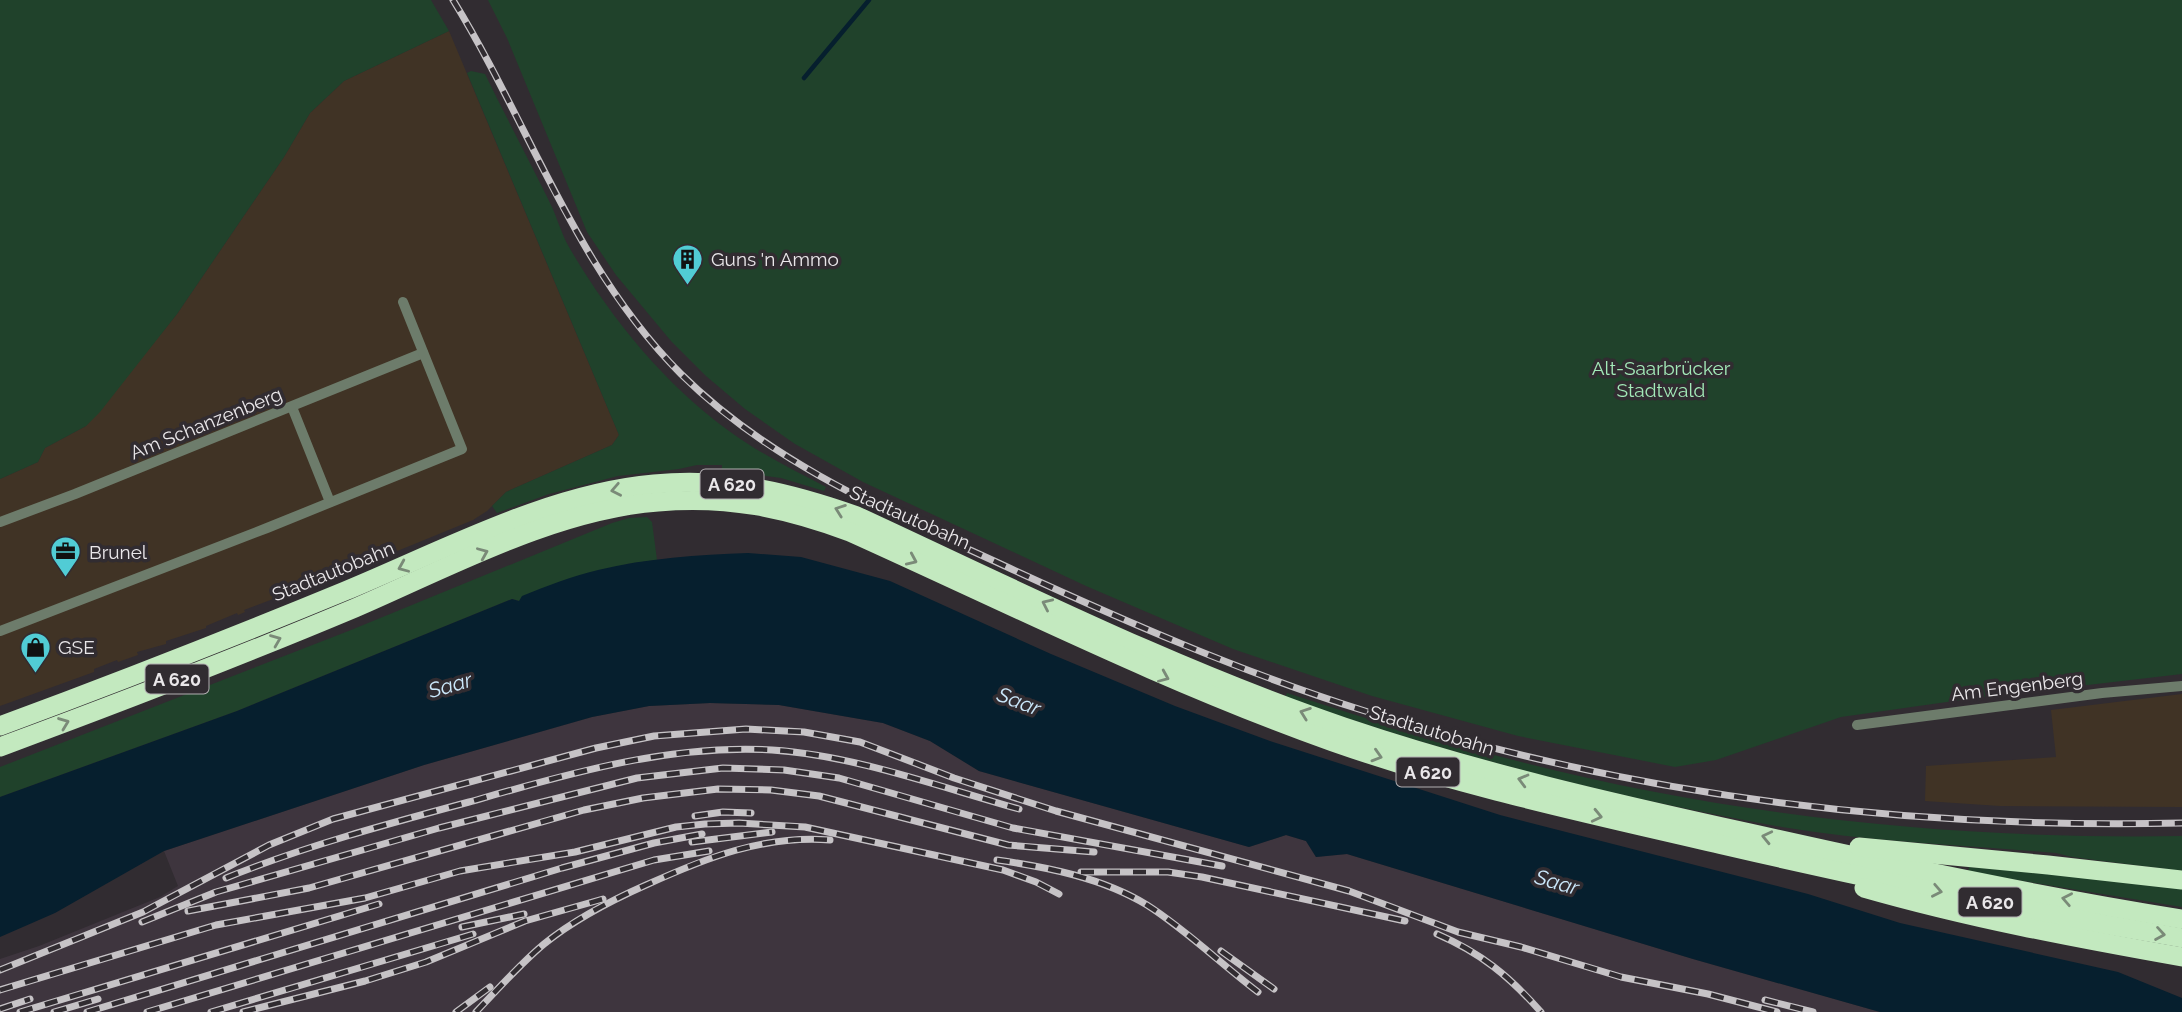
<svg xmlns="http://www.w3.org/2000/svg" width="2182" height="1012" font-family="Raleway,sans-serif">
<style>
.commercial{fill:#403325}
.built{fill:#3e353e}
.green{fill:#20422b}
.water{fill:#061f2e}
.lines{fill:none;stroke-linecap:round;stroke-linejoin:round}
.stream{stroke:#061f2e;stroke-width:4.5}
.minor{stroke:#6d7c6b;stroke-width:10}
.motorway{stroke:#c3e9bf;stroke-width:19}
.rail-casing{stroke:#c6c3c6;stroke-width:7}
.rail{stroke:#312c31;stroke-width:4.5;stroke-dasharray:13;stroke-linecap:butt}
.oneway{stroke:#7a8a78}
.labels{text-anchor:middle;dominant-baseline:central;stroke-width:7;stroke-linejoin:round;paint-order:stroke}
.shield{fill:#312c31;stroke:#b2afb2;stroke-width:2}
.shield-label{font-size:18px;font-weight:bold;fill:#eae7ea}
.poi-label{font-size:19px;fill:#eae7ea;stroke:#312c31;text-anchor:start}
.park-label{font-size:19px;fill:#a3eab8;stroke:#312c31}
.street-label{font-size:19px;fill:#eae7ea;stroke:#312c31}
.water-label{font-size:21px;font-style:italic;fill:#cbe8fb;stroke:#312c31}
</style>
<rect width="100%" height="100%" fill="#312c31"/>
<g class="commercial">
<path d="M449,31L619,435L612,445L506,492L487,511L473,520L363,565L354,567V569L314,582V585L295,590V592L282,597L281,596L244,610L245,612L238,615L237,613L206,626V628L166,641V644L137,652L138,655L118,662L117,660L94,669V672L0,706V479L38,462L45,448L86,426L177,314L284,157L310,113L344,81Z"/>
<path d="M2182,694V807L2000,806L1925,801L1926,766L2056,757L2051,710Z"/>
</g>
<path class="built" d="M710,703L779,705L883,723L930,741L979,771L1249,847L1286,835L1306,841L1316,857L1347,854L1693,959L1880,1012H0V959L39,946L160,897L178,886L164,851L424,765L592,717L649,706Z"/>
<g class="green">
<path d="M0,0H431L449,31L344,81L310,113L284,157L177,314L100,412L86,426L45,448L38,462L0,479Z"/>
<path d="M488,0H2182V674L1975,698L1841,717L1716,760L1675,767L1518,736L1372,696L1233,649L1086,586L863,482L795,444L745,409L706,376L671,341L616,275L587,232L507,38Z"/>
<path d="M471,71L485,74C506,117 529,160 550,203C557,217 561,233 569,247C609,316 664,384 729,431C759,453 793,470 826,487L824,491L781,478L722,470V465H697L679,469L618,476L549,494L497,513L492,506L506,492L612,445L619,435L467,73Z"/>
<path d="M647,517L652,522L657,560L627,564L519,601L512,599L237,711L0,797V767L351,630L612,523L629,518Z"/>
<path d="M1287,693C1406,732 1527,767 1650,791C1824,825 2004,839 2182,836V871L2072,857L2056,853C1965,845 1872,842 1782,827C1613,797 1446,754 1285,697Z"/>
<path d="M1969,867L2048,873L2182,889V907L1968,872Z"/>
</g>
<path class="water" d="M748,553L801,557L890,581L1051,654L1175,706L1273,742L1500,815L1808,894L1900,923L2118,972L2182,998V1012H1880L1693,959L1347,854L1316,857L1306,841L1286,835L1249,847L979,771L930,741L883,723L779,705L710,703L649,706L592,717L424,765L164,851L55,913L0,937V797L237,711L512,599L519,601L522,596C547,586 572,576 598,570C647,558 698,555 748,553Z"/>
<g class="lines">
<path class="stream" d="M804,78L869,0"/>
<g class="minor">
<path d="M292,407L330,502"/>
<path d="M0,522L75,494L423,353"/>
<path d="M0,631L267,528L462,449L403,302"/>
<path d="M1857,725L2102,693L2182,686"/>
</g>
<g class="motorway">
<path d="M0,726C116,683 231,638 345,591C442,551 549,493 654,484C727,477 789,492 857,516C1017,590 1176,670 1344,727C1477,772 1613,803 1750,833C1893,865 2037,896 2182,919"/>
<path d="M0,747C119,703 238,657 355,608C450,567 554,510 658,502C728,496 785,508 850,532C1010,604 1167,683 1333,742C1461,787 1595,815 1727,846C1878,881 2029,912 2182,938"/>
<path d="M1859,847L2048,865L2182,880"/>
<path d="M1864,888C1969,918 2075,938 2182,957"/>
</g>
<defs>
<g id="rail">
<path d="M453,0C530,125 575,268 681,374C772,464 890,513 1005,566C1122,620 1241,672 1365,711C1629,796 1906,829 2182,823"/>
<path d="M695,816L723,812L751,813"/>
<path d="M692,842L772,832"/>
<path d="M997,860C1047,867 1103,878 1147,905C1185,929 1221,964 1258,992"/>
<path d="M1081,872H1168L1202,877L1405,921"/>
<path d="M226,878C305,846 387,824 469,802C568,774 668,744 772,750C853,755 940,787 1019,809"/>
<path d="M188,911L309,888L584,810L643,798L718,789L771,790L819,796L1008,845L1094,852"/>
<path d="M142,922L216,892L439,828L637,778L723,768L784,770L839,778L1013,828L1222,866"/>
<path d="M462,927L524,914"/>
<path d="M1437,934C1481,953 1509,976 1541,1012"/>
<path d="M1221,951L1274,989"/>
<path d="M0,970L143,912L269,845L333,819L596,748L654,736L746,729L804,732L860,742L954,778L1056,811L1349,891L1458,932L1521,947L1621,977L1708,994L1777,1012"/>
<path d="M0,990L216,925L365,898L460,871L575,852L676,827L705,824L739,823L805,827L1003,870L1036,882L1059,894"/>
<path d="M1765,1000L1813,1012"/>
<path d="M0,1009L30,999"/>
<path d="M20,1012L379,904"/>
<path d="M54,1012L98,999"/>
<path d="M87,1012L562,868L654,843L702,834"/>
<path d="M147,1012L654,860L709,851"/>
<path d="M211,1012L473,934"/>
<path d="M243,1012L365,981L426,962L525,921L603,899"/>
<path d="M456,1012L490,987"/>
<path d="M476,1012C498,989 520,964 544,944C575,919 610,901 646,885C706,858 762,835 830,840"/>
</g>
</defs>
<use href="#rail" class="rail-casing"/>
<use href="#rail" class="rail"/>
</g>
<defs><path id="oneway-chevron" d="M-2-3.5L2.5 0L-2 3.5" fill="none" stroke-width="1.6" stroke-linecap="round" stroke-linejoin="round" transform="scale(1.75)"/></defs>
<g class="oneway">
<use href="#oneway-chevron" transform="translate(616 490) rotate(169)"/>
<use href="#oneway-chevron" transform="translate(840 510) rotate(-160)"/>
<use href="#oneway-chevron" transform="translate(483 553) rotate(-23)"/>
<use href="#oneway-chevron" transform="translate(912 560) rotate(24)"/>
<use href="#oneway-chevron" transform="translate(403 567) rotate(157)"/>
<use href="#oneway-chevron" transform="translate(1047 604) rotate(-155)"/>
<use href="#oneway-chevron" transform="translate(276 640) rotate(-22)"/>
<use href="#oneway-chevron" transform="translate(1164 677) rotate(23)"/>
<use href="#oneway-chevron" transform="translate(1305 713) rotate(-160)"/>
<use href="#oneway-chevron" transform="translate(64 723) rotate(-21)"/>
<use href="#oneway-chevron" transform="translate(1377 756) rotate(17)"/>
<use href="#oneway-chevron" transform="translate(1523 780) rotate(-165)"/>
<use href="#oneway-chevron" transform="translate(1597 816) rotate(13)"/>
<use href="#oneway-chevron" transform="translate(1767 837) rotate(-167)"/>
<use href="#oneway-chevron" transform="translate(1937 891) rotate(11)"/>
<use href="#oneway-chevron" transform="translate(2067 899) rotate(-169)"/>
<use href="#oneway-chevron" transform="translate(2160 934) rotate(9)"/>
</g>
<defs>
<symbol id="building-pin" viewBox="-11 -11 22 30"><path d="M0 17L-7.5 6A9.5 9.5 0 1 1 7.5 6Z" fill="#51ccd5" stroke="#312c31"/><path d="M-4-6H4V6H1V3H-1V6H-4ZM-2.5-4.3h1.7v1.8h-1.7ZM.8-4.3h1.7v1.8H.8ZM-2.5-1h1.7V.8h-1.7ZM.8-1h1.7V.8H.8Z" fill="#111"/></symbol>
<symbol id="office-pin" viewBox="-11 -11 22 30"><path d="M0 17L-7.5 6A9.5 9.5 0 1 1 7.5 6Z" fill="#51ccd5" stroke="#312c31"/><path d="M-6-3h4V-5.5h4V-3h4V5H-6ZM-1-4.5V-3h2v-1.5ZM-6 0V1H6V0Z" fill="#111"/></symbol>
<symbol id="shop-pin" viewBox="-11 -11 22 30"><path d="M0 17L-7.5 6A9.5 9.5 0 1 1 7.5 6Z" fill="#51ccd5" stroke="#312c31"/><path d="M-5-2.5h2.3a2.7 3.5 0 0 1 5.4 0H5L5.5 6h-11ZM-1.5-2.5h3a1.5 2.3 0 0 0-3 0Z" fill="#111"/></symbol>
</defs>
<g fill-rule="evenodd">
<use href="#building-pin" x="670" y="242" width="35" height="47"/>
<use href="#office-pin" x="48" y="534" width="35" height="47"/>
<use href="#shop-pin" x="18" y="630" width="35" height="47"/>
</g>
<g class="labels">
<g class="shield">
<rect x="700.5" y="469.5" width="63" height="29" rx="5"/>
<rect x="145.5" y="664.5" width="63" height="29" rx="5"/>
<rect x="1396.5" y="757.5" width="63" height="29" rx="5"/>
<rect x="1958.5" y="887.5" width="63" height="29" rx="5"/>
</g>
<g class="shield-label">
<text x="732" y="484">A 620</text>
<text x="177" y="679">A 620</text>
<text x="1428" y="772">A 620</text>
<text x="1990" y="902">A 620</text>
</g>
<g class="poi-label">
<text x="711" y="259">Guns 'n Ammo</text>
<text x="89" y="552">Brunel</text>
<text x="58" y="647">GSE</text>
</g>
<g class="park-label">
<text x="1661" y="368">Alt-Saarbrücker<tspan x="1661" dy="22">Stadtwald</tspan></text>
</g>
<g class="street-label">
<text transform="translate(206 423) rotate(-22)">Am Schanzenberg</text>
<text transform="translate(910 517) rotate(24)">Stadtautobahn</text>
<text transform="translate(333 571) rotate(-22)">Stadtautobahn</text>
<text transform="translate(2017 686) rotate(-7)">Am Engenberg</text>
<text transform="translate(1432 730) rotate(17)">Stadtautobahn</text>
</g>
<g class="water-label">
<text transform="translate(450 685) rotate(-16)">Saar</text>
<text transform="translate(1019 701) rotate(21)">Saar</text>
<text transform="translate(1557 882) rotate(16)">Saar</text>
</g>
</g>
</svg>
